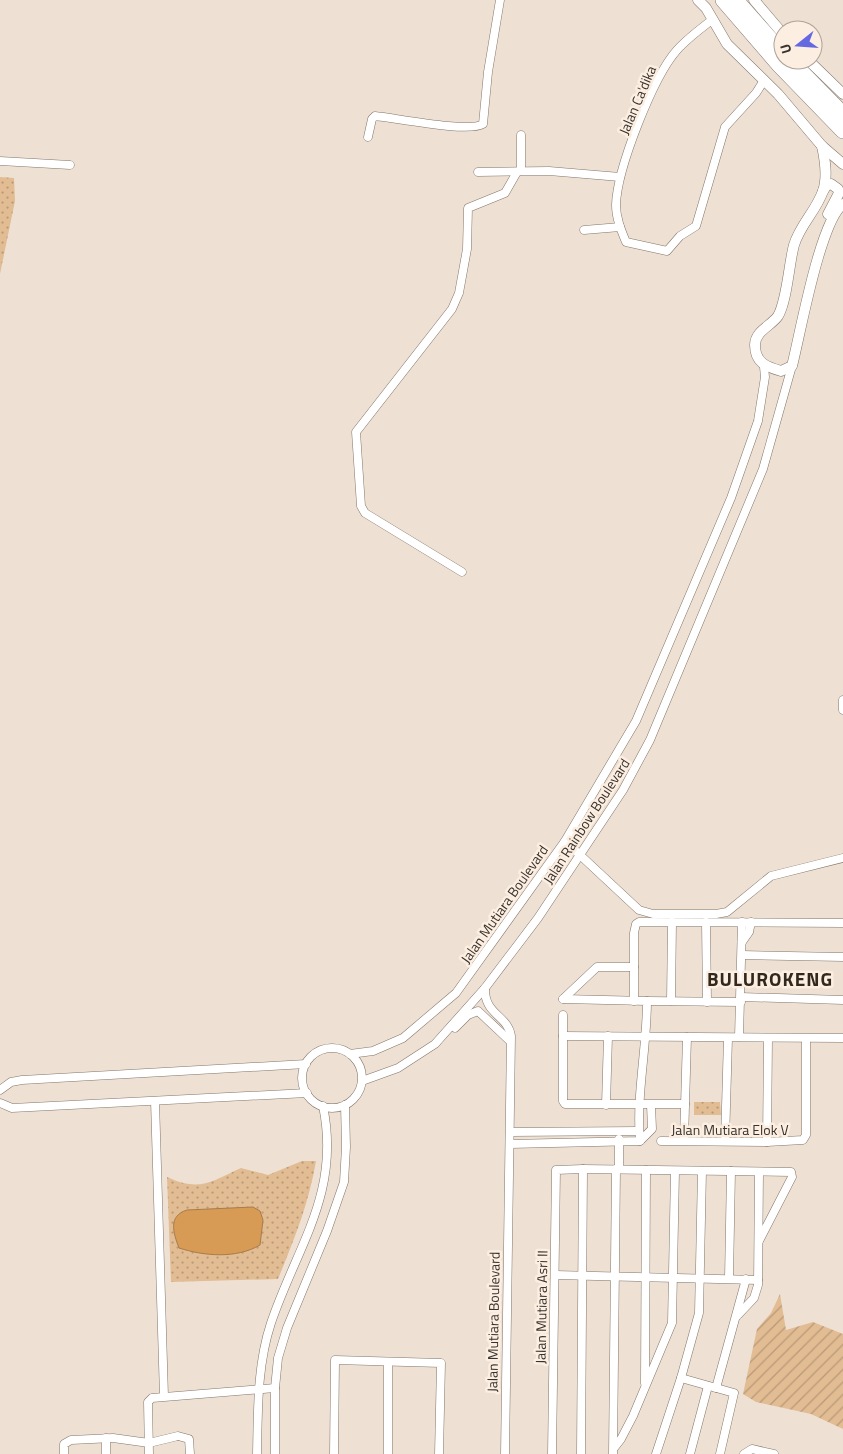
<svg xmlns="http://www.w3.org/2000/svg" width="843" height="1454" font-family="'Titillium Web',sans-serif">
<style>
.grass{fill:url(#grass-dots)}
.garden{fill:url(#garden-furrows)}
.water{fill:#d89b56;stroke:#a87c4a}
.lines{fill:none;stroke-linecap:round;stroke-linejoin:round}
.minor-casing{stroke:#82766a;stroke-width:9}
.tertiary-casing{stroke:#82766a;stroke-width:11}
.motorway-casing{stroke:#82766a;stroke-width:16}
.minor{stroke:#fff;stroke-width:8}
.tertiary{stroke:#fff;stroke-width:10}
.motorway{stroke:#fff;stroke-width:15}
.labels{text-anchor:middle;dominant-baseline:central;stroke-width:5;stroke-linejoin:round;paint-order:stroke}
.street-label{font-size:14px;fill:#38322d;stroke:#fceee0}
.district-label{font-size:19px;font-weight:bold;letter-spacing:1px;fill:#32281d;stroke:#fceee0}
</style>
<defs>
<pattern id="grass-dots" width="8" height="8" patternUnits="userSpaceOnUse" patternTransform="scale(1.25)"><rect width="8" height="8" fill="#e2bc93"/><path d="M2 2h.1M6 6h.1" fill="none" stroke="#b89978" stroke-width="1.8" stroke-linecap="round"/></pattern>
<pattern id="garden-furrows" width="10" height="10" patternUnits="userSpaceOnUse" patternTransform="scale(1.25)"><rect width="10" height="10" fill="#e2bc93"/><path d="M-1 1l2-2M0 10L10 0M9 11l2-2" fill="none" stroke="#b89978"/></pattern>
</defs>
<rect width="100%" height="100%" fill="#eee1d3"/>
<g class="grass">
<path d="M0,177L14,178L15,201L0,274Z"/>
<path d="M694,1102H720L721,1115H694Z"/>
<path d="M302,1161H316C309,1203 294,1240 278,1279L171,1282L167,1177C200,1192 210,1182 241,1168L268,1175Z"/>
</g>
<path class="garden" d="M780,1294L786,1330L813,1322L843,1334V1429L811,1414L756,1402L743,1394L757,1329L771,1313Z"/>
<path class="water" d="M253,1207L260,1211L263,1220L260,1245C236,1259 204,1256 179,1248C173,1232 168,1216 187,1210Z"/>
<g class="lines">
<defs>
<g id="minor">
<path d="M712,20C700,29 687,39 677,50C653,77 617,169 616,205C616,218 621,230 626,242L667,251L680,236L696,226L725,127L756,93L763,82"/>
<path d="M368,137L372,119L375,116C396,118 469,133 483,124L488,72L500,0"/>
<path d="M0,161L70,165"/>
<path d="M521,171V135"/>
<path d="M478,172L549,171L620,177"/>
<path d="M584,230L620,227"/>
<path d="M462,572L365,513L361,506L356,432L452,309L459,293L467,249L468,208L505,193L517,172"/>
<path d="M843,700V710"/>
<path d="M565,841L639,910L653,914H716L727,912L771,876L843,858"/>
<path d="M706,922L707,1002"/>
<path d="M742,942L749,932L751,922"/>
<path d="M742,955L843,957"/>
<path d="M485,988C484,1015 508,1015 511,1036L505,1454"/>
<path d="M741,997L843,1000"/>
<path d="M563,999L647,1001C647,1048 636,1095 640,1141"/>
<path d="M563,999L597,967H634"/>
<path d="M634,1001V933L636,924L639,922L843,923"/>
<path d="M647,1001L741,1002"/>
<path d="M671,1001L672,922"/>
<path d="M563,1015V1101L565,1104H685"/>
<path d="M455,1028L468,1015L478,1011L510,1041"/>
<path d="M563,1036L843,1038"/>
<path d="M739,1037L742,922"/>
<circle cx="332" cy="1078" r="30"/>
<path d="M350,1054L373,1051L403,1038L456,993L565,841L636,721L731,498L758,421L765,377L764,367"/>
<path d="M362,1081L398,1068L435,1044L485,988L538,918L623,790L650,740L763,469L792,366"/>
<path d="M0,1090L11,1082L22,1080L306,1064"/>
<path d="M155,1101L164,1396"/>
<path d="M0,1103L12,1108L307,1093"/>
<path d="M606,1105L608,1036"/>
<path d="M510,1132L639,1131"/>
<path d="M619,1139V1169"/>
<path d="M684,1140L687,1037"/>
<path d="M661,1141L767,1142L803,1140L806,1135V1039"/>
<path d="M725,1141L728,1038"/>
<path d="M767,1142L768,1038"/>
<path d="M510,1144L640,1141L652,1129L651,1105"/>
<path d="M555,1275L758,1280"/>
<path d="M729,1278L731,1171"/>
<path d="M738,1315L754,1298L758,1285L759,1172"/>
<path d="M681,1378L734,1393L720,1454"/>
<path d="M645,1383L646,1170"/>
<path d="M716,1388L746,1279"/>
<path d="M106,1438V1454"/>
<path d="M614,1448L621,1439L633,1416L672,1323L675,1171"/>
<path d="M64,1454V1444L71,1440L113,1438L149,1443L178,1436L189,1439L190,1454"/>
<path d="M149,1454L148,1402L152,1398L275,1388"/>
<path d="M257,1454C258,1410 257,1365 271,1323C297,1246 341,1193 323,1106"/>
<path d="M275,1454V1388L278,1358L287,1328L327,1231L344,1182L346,1147L345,1105"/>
<path d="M334,1454L335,1360L441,1363L439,1454"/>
<path d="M388,1454V1362"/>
<path d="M552,1454L556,1170L583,1169L791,1172L792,1177L759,1241"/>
<path d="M581,1454L583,1169"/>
<path d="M613,1454L616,1169"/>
<path d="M656,1454L681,1378L699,1313L702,1171"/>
<path d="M690,1454L708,1386"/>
<path d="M744,1454L752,1449L774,1454"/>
</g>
<g id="tertiary">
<path d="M698,0L706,8L727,44L778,94L822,146L843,164"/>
<path d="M754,0L783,34"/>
<path d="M808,60L843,94"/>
<path d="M822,146C825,160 828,177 823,191C816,211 800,225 794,245C789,263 787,301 778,316C771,326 755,331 755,345C755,363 767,367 781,371L792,366C800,335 820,221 843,204"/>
<path d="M823,191L827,185L831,184L838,189L839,193L828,214"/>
</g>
<g id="motorway">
<path d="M723,0L779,65L843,131"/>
<path d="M736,0L783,53"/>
<path d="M790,60L843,114"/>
</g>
</defs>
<use href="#minor" class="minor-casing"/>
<use href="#tertiary" class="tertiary-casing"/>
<use href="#motorway" class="motorway-casing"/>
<use href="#minor" class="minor"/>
<use href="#tertiary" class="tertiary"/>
<use href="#motorway" class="motorway"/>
</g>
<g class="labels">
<g class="street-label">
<text transform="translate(637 100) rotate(-67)">Jalan Ca'dika</text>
<text transform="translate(586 821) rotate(-57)">Jalan Rainbow Boulevard</text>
<text transform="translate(504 904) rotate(-55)">Jalan Mutiara Boulevard</text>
<text x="730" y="1129">Jalan Mutiara Elok V</text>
<text transform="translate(541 1307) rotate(-89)">Jalan Mutiara Asri II</text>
<text transform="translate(493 1322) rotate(-89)">Jalan Mutiara Boulevard</text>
</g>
<g class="district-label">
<text x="770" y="978">BULUROKENG</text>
</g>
</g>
<g transform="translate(798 45) rotate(253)"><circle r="24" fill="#fceee0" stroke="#aea398"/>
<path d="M0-4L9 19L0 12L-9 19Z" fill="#6568e1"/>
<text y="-8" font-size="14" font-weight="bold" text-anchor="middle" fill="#38322d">U</text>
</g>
</svg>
